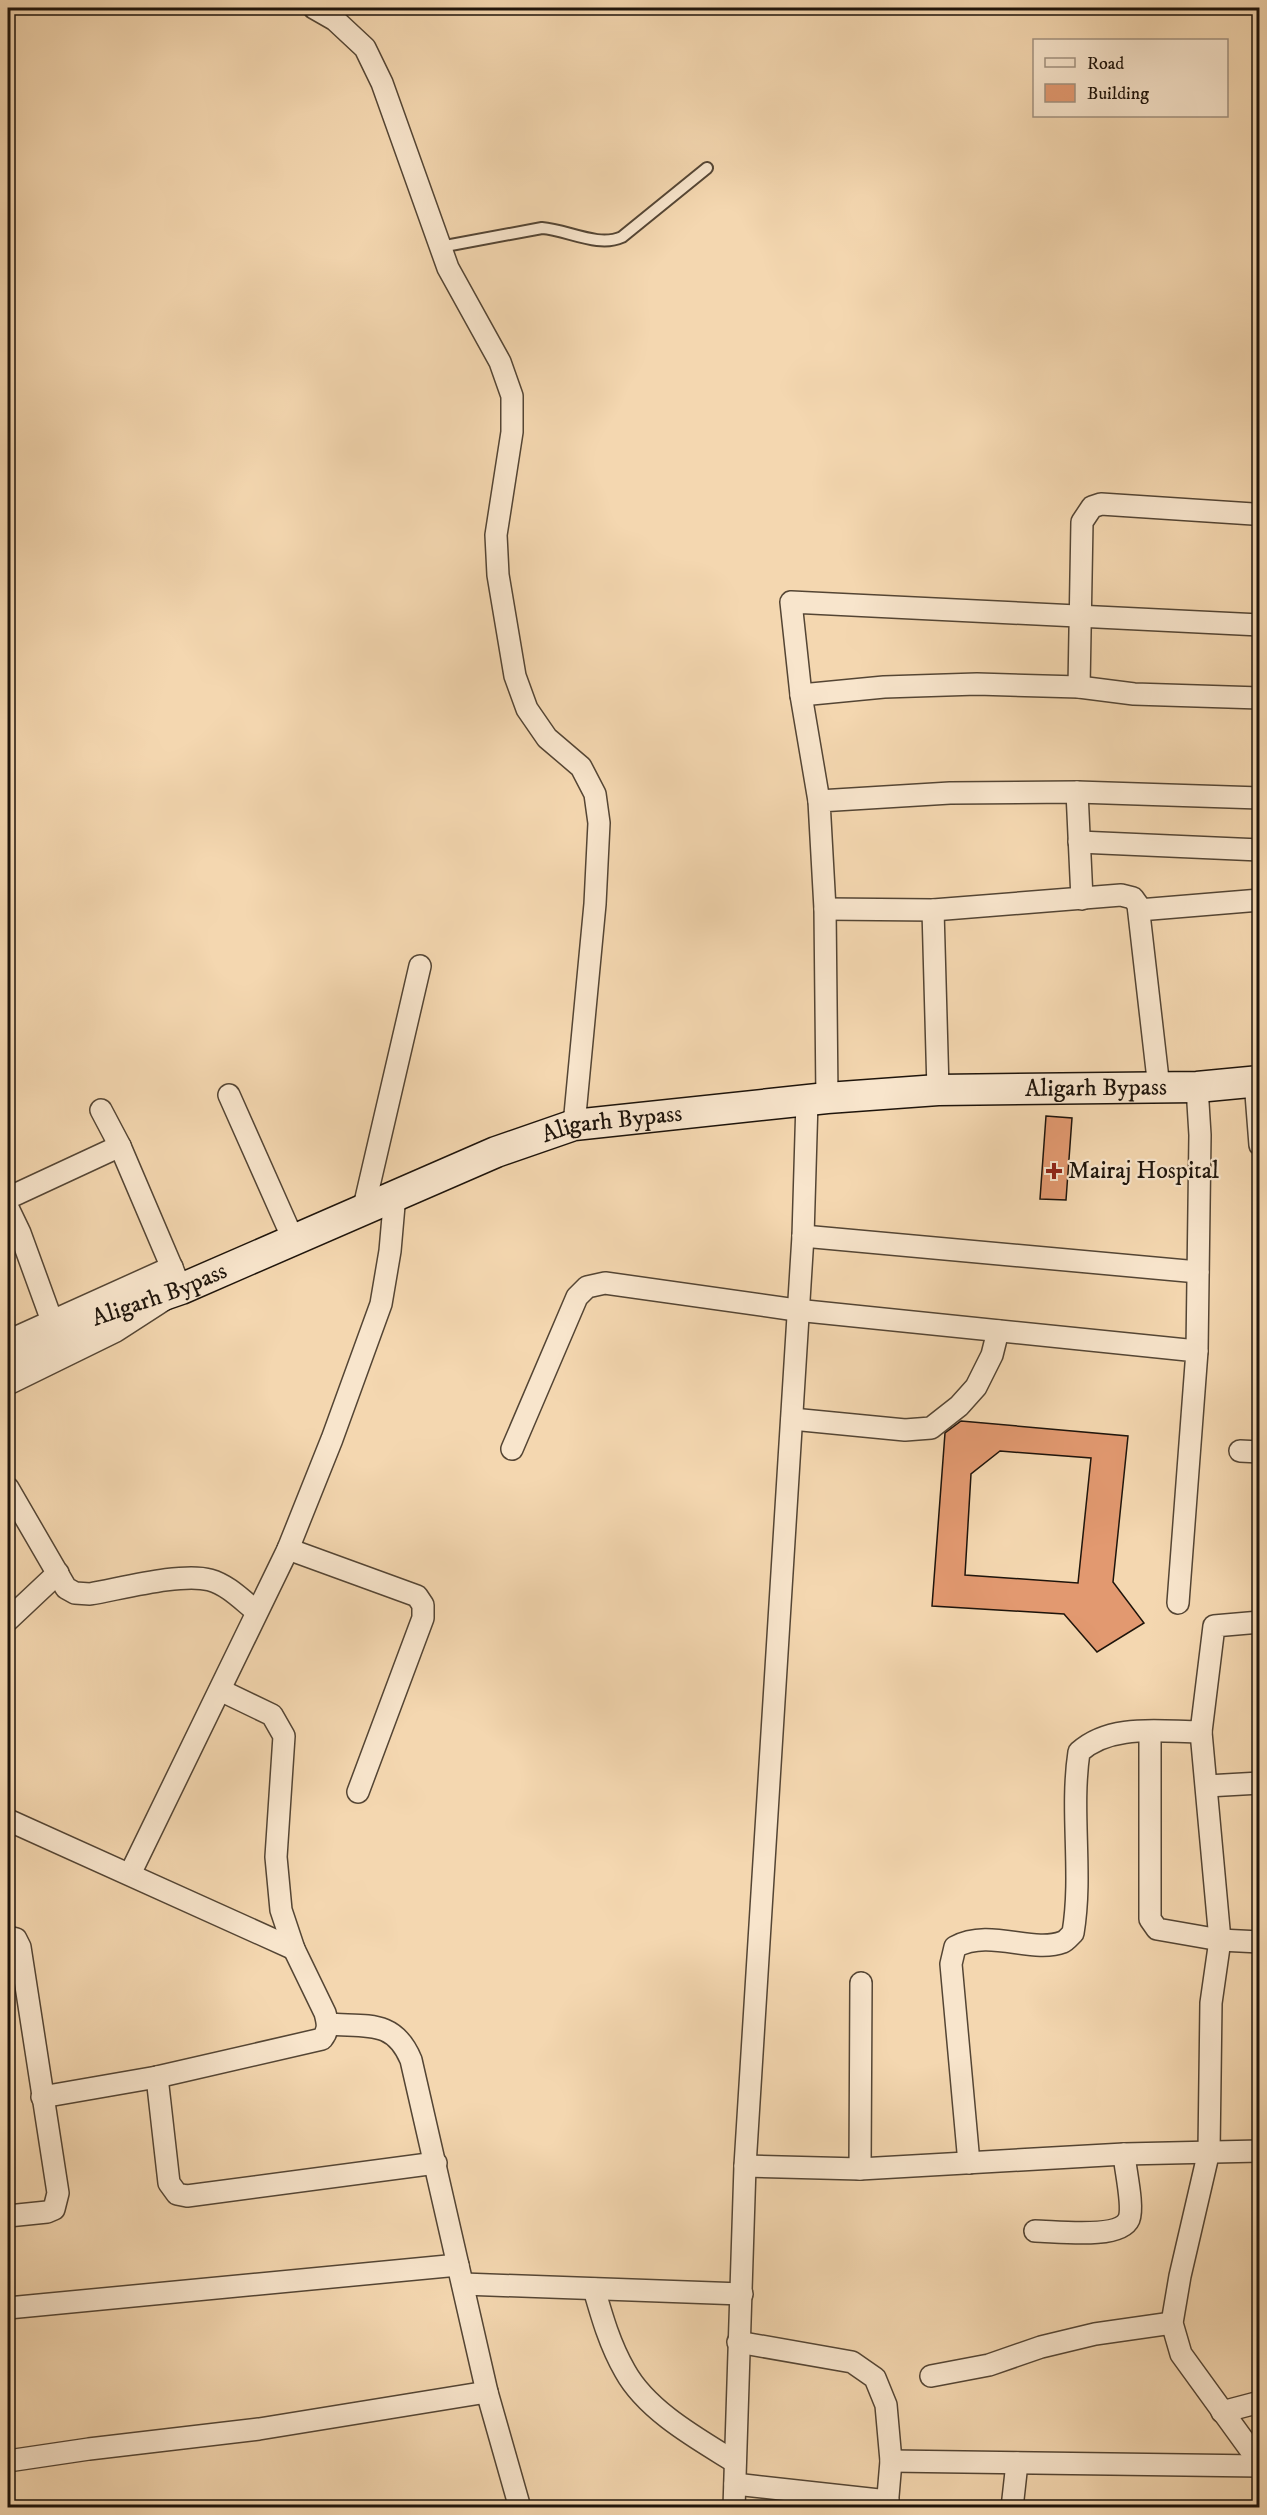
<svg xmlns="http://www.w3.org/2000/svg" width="1267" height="2515" font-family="'IM FELL DW Pica',serif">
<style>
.building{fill:#e29970;stroke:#1e140b;stroke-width:1.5;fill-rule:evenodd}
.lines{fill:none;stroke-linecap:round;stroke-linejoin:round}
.lane-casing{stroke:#544534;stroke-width:14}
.street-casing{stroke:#544534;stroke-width:24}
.secondary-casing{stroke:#1e140b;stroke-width:33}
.lane{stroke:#f8e5cc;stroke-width:10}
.street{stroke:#f8e5cc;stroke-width:21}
.secondary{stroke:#f8e5cc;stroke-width:30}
.poi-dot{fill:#8f2418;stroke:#f8e5cc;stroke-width:2}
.labels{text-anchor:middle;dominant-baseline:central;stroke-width:4.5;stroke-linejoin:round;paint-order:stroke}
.street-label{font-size:24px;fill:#1e140b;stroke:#f8e5cc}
.poi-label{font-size:24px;fill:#1e140b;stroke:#f8e5cc;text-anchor:start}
</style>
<rect width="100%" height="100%" fill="#f4d7b0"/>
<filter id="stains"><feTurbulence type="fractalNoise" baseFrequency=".00333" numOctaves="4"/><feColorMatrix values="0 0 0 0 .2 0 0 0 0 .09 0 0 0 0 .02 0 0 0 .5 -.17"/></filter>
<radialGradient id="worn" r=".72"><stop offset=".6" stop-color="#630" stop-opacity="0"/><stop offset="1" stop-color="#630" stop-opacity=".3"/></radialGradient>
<g class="building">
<path d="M1046,1116L1072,1118L1066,1200L1040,1199Z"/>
<path d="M961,1421L1128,1436L1113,1582L1144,1623L1097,1652L1064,1614L932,1606L945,1433ZM1000,1451L1091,1458L1078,1583L965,1575L971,1474Z"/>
</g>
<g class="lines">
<defs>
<path id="lane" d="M440,247L542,228C568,230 598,248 622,237L707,168"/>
<g id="street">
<path d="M314,8L335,20L365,48L382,83L448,268L500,362L512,396V432L496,535L498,575L515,676L527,709L547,738L581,767L595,794L599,823L595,904L574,1125"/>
<path d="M1079,687L1082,522L1092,507L1101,504L1253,514"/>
<path d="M801,695L884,687L977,684L1079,687L1134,694L1260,698"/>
<path d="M1077,792L1082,899"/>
<path d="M819,801L801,695L791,602L1260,625"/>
<path d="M1079,842L1260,850"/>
<path d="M825,909L933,910L1121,895L1133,898L1138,905L1159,1088"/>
<path d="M933,910L938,1090"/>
<path d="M1139,910L1260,900"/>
<path d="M1255,1081L1260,1145"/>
<path d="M1197,1087L1200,1135L1197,1351"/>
<path d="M229,1095L293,1239"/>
<path d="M827,1098L825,909L819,801L950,793L1077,792L1260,798"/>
<path d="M8,1198L120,1146"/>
<path d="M364,1207L420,966"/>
<path d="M8,1208L20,1233L52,1321"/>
<path d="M803,1236L1198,1272"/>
<path d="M8,1341L172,1267"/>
<path d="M8,1384L116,1331L181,1289L120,1146L101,1110"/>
<path d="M792,1419L905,1430L931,1428L959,1406L976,1387L992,1355L998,1331"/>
<path d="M512,1449L577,1297L587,1287L605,1283L796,1310L1197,1351L1178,1603"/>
<path d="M1240,1451L1260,1452"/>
<path d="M8,1488L66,1588L75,1593L90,1594C120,1589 182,1572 210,1580C228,1585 242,1600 256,1611"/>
<path d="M288,1549L417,1596L423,1605V1618L358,1792"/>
<path d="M8,1620L58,1573"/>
<path d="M1150,1732V1919L1157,1929L1220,1940L1260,1942"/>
<path d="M1201,1732L1220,1940L1211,2003L1209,2151L1180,2276L1172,2323L1181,2354L1260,2463"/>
<path d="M1207,1786L1260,1783"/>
<path d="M8,1820L294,1949"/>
<path d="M130,1874L288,1549L332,1439L381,1304L390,1251L395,1194"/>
<path d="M8,1937L16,1939L20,1947L58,2193L54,2209L47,2212L8,2216"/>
<path d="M328,2024C367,2027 394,2019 411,2060L487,2392L520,2508"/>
<path d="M157,2077L169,2183L177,2194L187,2196L436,2163"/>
<path d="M42,2097L157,2077L322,2039C329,2030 328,2024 325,2013L294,1949L281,1910L276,1857L284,1736L272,1715L220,1690"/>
<path d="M969,2163L951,1964L955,1947C990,1928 1032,1954 1063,1942C1066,1941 1070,1936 1073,1933C1083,1873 1070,1812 1079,1752C1111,1723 1161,1732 1201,1732L1214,1626L1260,1622"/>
<path d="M745,2166L860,2169L1124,2154L1260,2151"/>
<path d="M860,2169L861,1983"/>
<path d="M1035,2231C1055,2231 1120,2240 1129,2219C1134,2206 1125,2169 1124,2154"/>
<path d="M463,2284L742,2294"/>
<path d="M594,2289C602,2317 610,2345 625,2371C647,2411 698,2439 735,2462"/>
<path d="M8,2308L458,2265"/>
<path d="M738,2342L852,2362L875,2378L886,2405L891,2461L887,2508"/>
<path d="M931,2376L989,2365L1041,2347L1095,2334L1172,2323"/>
<path d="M1222,2412L1260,2402"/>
<path d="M8,2461L89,2449L259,2429L487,2392"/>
<path d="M891,2461L1260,2466"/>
<path d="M735,2484L888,2501"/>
<path d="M734,2508L745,2166L803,1236L807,1101"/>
<path d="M1012,2508L1017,2463"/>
</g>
<g id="secondary">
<path id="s1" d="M8,1360L91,1320L181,1289L496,1152L574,1125L827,1098L938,1090L1197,1087L1260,1081"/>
</g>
</defs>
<use href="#lane" class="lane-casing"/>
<use href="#street" class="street-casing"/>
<use href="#secondary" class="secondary-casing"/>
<use href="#lane" class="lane"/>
<use href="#street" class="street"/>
<use href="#secondary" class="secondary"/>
</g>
<path class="poi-dot" d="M1051 1162h6v6h6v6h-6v6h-6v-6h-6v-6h6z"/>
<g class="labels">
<g class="street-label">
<text stroke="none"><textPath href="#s1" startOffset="1137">Aligarh Bypass</textPath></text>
<text stroke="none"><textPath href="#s1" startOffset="651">Aligarh Bypass</textPath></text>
<text stroke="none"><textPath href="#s1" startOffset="165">Aligarh Bypass</textPath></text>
</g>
<g class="poi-label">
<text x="1068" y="1171">Mairaj Hospital</text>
</g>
</g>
<rect width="1267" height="2515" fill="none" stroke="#f4d7b0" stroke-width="30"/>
<rect x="9" y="9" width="1249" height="2497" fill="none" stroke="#1e140b" stroke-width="3"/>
<rect x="15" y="15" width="1237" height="2485" fill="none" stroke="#1e140b" stroke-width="1.5"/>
<rect x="1033" y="39" width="195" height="78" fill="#f8e5cc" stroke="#a1917f" stroke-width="1.5"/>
<rect x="1045" y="58" width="30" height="9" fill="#f8e5cc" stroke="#a1917f" stroke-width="1.5"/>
<text x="1087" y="69" font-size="18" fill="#1e140b">Road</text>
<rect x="1045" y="84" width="30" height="18" fill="#e29970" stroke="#a1917f" stroke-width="1.5"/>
<text x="1087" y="99" font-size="18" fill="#1e140b">Building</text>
<rect width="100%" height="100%" filter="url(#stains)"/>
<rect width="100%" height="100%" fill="url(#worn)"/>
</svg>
